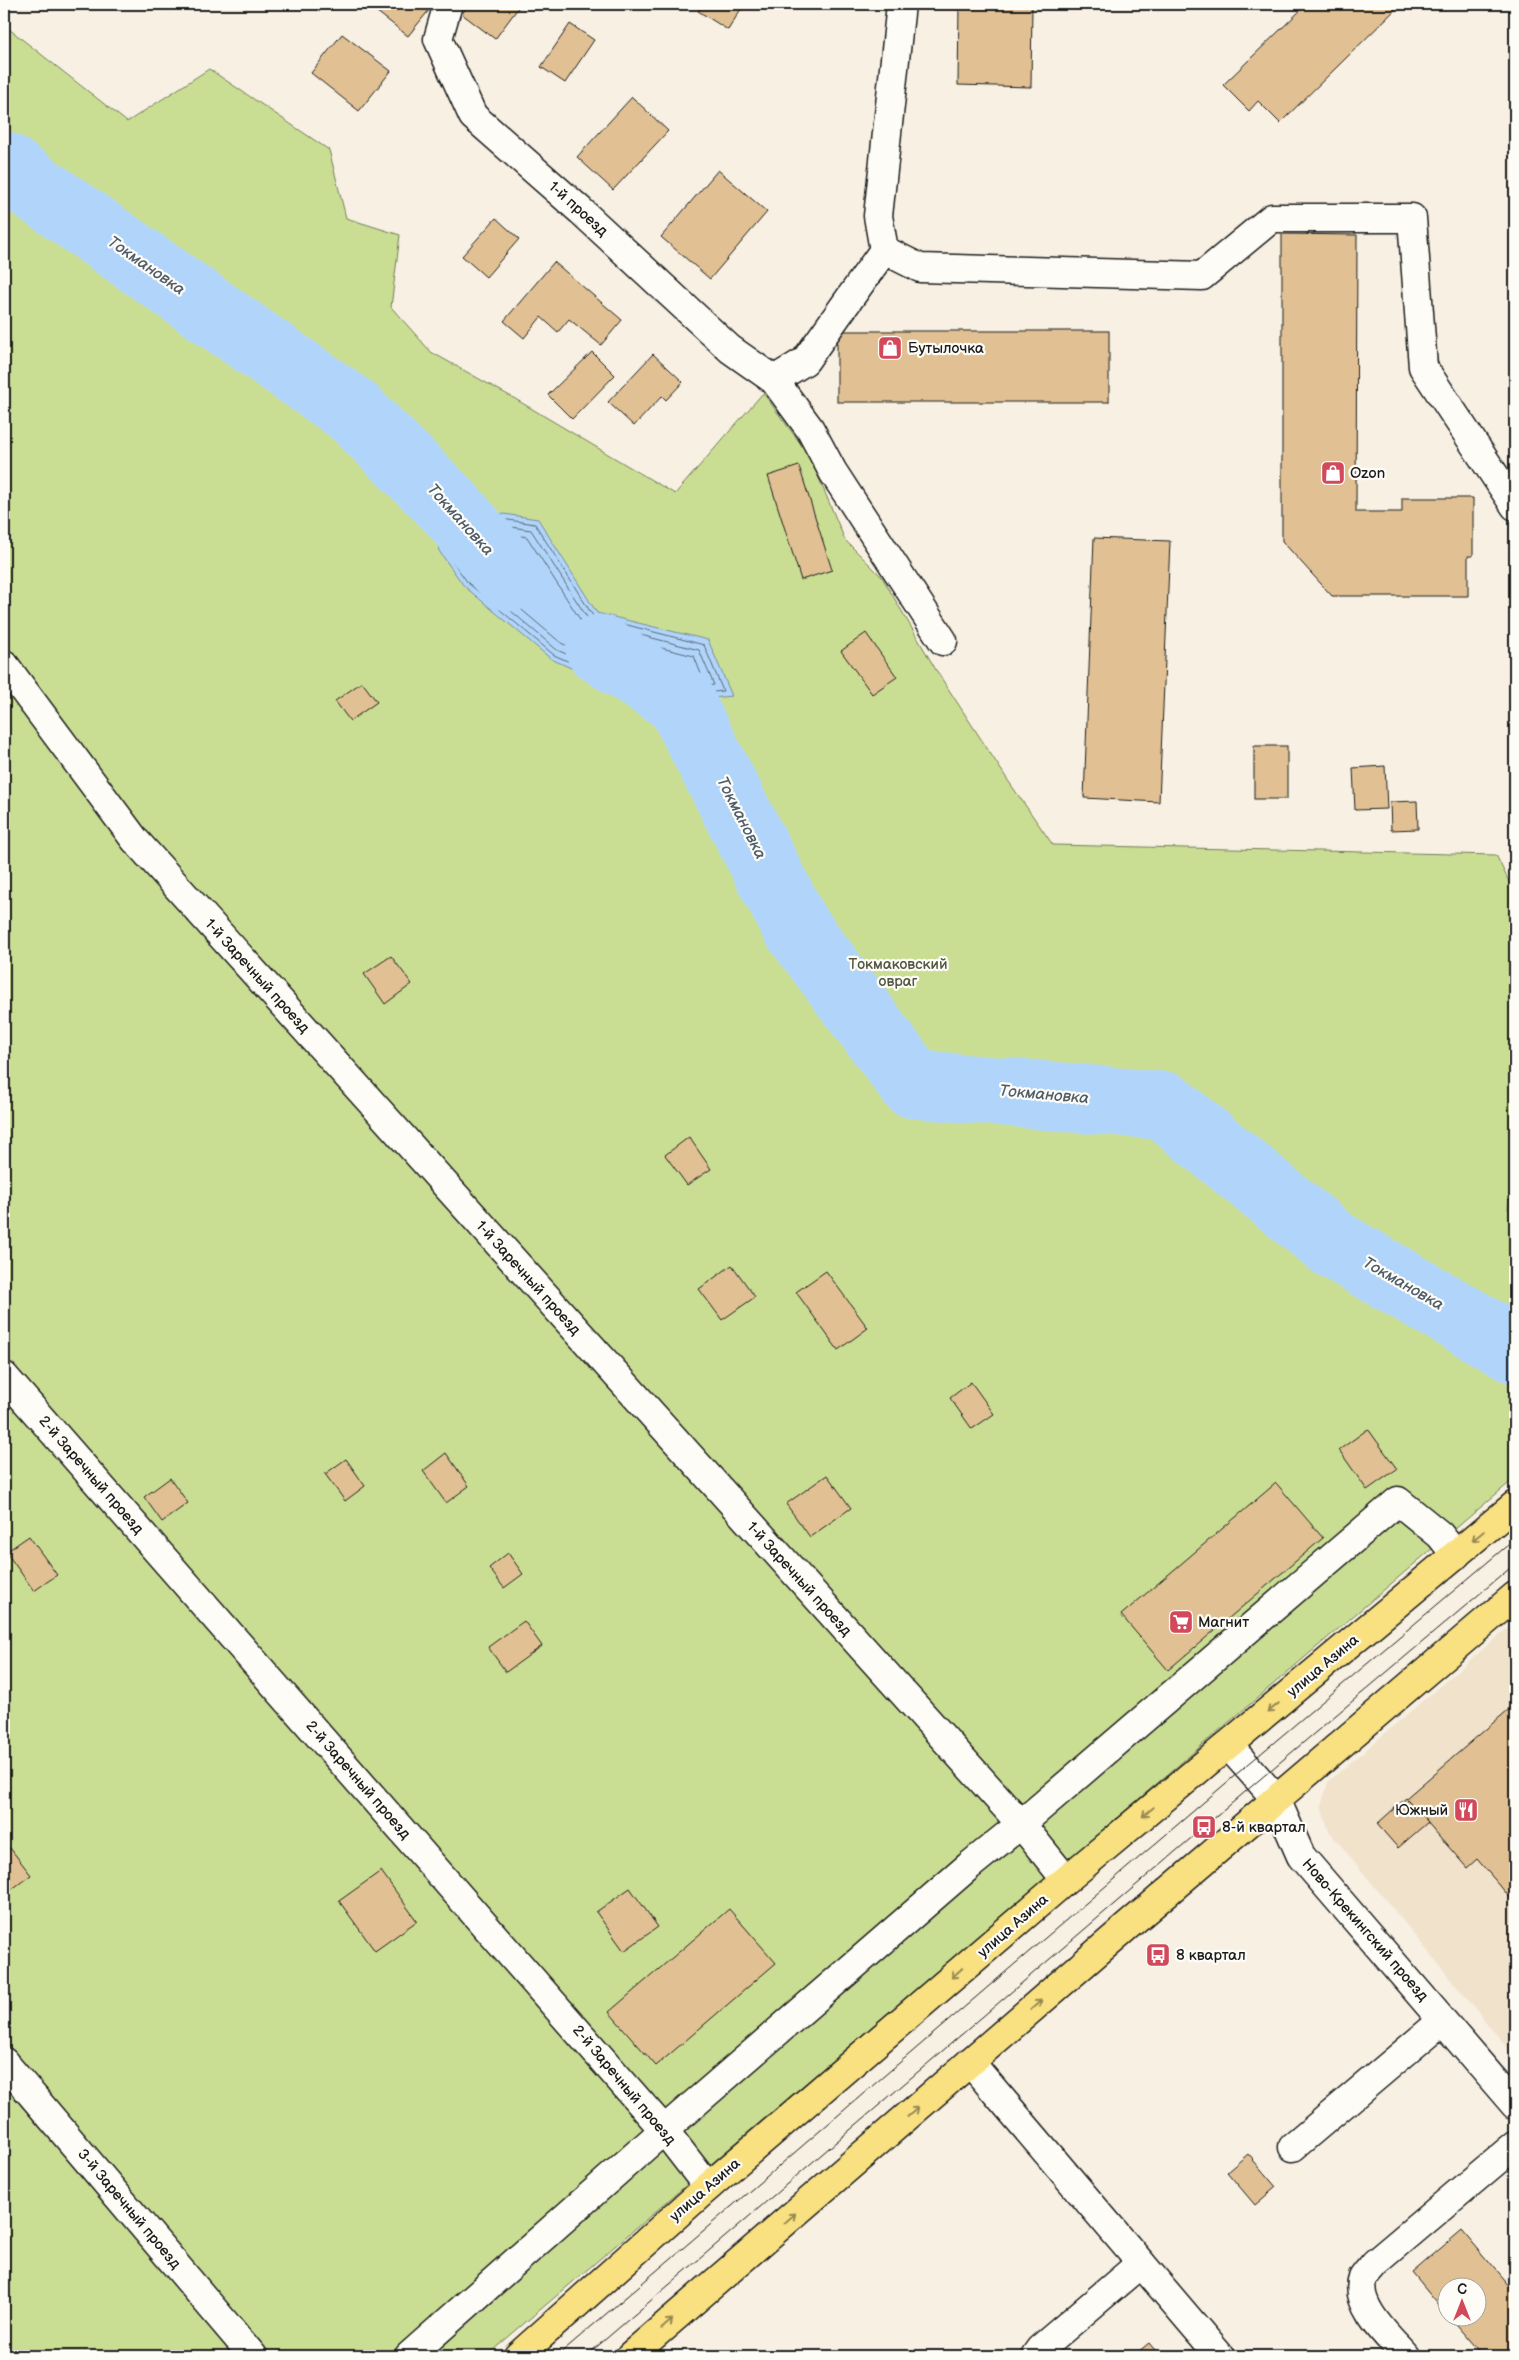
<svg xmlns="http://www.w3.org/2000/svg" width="1519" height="2360" font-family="'Balsamiq Sans',sans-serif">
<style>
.built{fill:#f0e2cb}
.green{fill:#cade93;stroke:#737d58}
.water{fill:#b1d5fa;stroke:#758ba1}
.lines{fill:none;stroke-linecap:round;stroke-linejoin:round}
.shore{stroke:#586675;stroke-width:1}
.river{stroke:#b1d5fa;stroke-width:69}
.building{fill:#e1c193;stroke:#1c1c1c}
.minor-casing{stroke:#1c1c1c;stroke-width:31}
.major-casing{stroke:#1c1c1c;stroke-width:31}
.minor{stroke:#fdfcf7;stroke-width:28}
.major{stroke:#f9e181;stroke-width:28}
.tram{stroke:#1c1c1c;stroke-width:1}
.oneway{stroke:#968854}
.labels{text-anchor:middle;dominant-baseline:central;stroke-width:4.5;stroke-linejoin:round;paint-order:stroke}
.street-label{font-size:15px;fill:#1c1c1c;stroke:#fdfcf7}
.poi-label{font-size:15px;fill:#1c1c1c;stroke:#fdfcf7;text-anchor:start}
.park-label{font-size:15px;fill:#505640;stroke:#fdfcf7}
.water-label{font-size:16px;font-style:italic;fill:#505d6a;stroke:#fdfcf7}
</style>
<rect width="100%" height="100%" fill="#f7f0e3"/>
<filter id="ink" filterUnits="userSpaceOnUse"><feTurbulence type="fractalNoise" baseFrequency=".02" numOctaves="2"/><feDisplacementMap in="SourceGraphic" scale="10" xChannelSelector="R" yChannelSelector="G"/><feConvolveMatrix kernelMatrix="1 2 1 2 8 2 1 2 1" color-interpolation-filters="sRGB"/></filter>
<g filter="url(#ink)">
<g class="built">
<path d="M1515,1165V1214L1508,1209Z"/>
<path d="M1515,1622V2057L1329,1831L1321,1806L1328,1782Z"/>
</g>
<path class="green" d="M4,25L127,122L209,69L329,150L346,218L400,235L391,307L431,352L517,400L675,494L763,393L809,455L845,540L882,577L936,670L1009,782L1053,845L1496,855L1515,894V1165L1508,1209L1515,1214V1478L486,2356H4Z"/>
<path class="water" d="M449,506L538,519L597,613L708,640L732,696L652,704L551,659L464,586L439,551Z"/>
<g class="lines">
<g class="shore">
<path d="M455,512L535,524L593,616L704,645L723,691L653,699L554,655L468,583L445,551L453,514Z"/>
<path d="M459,519L531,530L590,622L699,650L714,685L654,692L557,650L472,578L451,549Z"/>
<path d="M465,527L527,537L585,627L593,631L694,656L703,679L655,685L561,643L478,573L459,547Z"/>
</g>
<g class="river">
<path d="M4,166L352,410L449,506L511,577"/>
<path d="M600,649L680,701L795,925L913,1084L1165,1106L1333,1244L1515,1349"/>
</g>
</g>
<g class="building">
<path d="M367,4H434L408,36Z"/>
<path d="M469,4H521L495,39L462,14Z"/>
<path d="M703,4H744L728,30L698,11Z"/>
<path d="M959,4H1032L1031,87L958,85Z"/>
<path d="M1307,4H1401L1280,123L1258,101L1249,111L1223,85Z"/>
<path d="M570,24L594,40L565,83L541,67Z"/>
<path d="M342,34L391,71L359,111L311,73Z"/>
<path d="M632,97L668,131L613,190L577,157Z"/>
<path d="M718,170L767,212L710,279L661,237Z"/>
<path d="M496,218L519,239L486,277L462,256Z"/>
<path d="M1282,234L1357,235L1356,512H1402V498H1473V556H1468V596H1332L1282,541Z"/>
<path d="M554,262L622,320L601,345L569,319L558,332L541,317L524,338L504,321Z"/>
<rect x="837" y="331" width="272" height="71"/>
<path d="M592,352L615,375L572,419L548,395Z"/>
<path d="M653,354L683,382L666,400L662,396L634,426L608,402Z"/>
<path d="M799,466L832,570L801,580L768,476Z"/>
<path d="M1094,538L1170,541L1159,802L1084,798Z"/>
<path d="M866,633L897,677L872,694L841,651Z"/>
<path d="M362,682L377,702L350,721L335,701Z"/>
<rect x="1254" y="746" width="33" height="53"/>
<path d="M1385,766L1387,809L1355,810L1353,768Z"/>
<path d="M1417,801L1418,829L1391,830L1390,802Z"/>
<path d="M391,956L412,984L385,1004L364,974Z"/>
<path d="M689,1137L711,1169L687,1185L665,1155Z"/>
<path d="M732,1265L755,1297L722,1320L699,1289Z"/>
<path d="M826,1271L868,1328L838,1350L796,1292Z"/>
<path d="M971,1382L994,1414L972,1429L950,1398Z"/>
<path d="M1368,1429L1397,1469L1367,1490L1339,1450Z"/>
<path d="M446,1453L469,1486L446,1503L423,1471Z"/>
<path d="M346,1459L365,1486L345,1501L325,1474Z"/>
<path d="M827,1475L851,1508L810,1537L786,1504Z"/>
<path d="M170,1478L188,1503L162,1522L144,1497Z"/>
<path d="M1276,1483L1323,1538L1168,1670L1121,1615Z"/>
<path d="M29,1536L57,1575L34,1591L6,1552Z"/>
<path d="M508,1553L523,1574L504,1588L489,1568Z"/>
<path d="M524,1621L542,1646L506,1672L488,1647Z"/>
<path d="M1515,1704V1899L1513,1901L1477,1859L1467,1868L1406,1798Z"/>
<path d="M1406,1798L1428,1822L1398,1848L1377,1824Z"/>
<path d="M10,1848L31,1875L4,1895V1853Z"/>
<path d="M381,1871L417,1921L375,1951L339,1901Z"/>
<path d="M630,1888L658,1927L624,1951L596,1912Z"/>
<path d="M729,1909L776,1963L656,2066L609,2012Z"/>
<path d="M1248,2154L1276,2187L1255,2205L1227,2172Z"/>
<path d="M1462,2230L1515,2293V2356H1483L1450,2318H1476V2288H1446V2314L1412,2273Z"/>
<path d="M1149,2343L1160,2356H1133Z"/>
</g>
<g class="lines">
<defs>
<g id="minor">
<path d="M448,4L438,39L473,116L581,211L730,349L774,380L810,429L833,472L943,641"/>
<path d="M901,4L878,216L884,250L920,268L1202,276L1272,218H1412L1423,367L1515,506"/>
<path d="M774,380L805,361L884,250"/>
<path d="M4,664L135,840L1021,1824L1066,1880"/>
<path d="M4,1376L664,2130L708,2187"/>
<path d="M1228,1745L1276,1799L1301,1856L1515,2105"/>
<path d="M4,2062L253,2356"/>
<path d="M970,2062L1220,2356"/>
<path d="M1293,2147L1442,2021"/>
<path d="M409,2356L664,2130L969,1866L1021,1824L1398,1501L1440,1535L1456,1555"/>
<path d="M1035,2356L1040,2349L1141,2263"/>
<path d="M1406,2356C1390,2338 1353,2305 1363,2278C1366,2273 1372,2267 1375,2263L1515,2145"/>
</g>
<g id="major">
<path d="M518,2356L708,2187L1066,1880L1515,1505"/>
<path d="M630,2356L1131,1923L1515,1596"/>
</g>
</defs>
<use href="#minor" class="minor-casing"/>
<use href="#major" class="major-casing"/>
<use href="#minor" class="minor"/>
<use href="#major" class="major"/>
<g class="tram">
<path d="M557,2356L1246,1766L1515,1539"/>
<path d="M586,2356L1259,1780L1515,1564"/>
</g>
</g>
<defs><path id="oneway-shaft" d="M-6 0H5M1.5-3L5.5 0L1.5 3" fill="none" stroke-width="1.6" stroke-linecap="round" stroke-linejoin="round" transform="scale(1.25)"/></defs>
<g class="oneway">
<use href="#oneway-shaft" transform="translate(1478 1536) rotate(140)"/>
<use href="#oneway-shaft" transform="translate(1273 1708) rotate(140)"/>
<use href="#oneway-shaft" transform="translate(1148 1812) rotate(140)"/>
<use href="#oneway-shaft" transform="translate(957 1973) rotate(139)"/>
<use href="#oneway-shaft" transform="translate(1036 2005) rotate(-41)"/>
<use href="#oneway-shaft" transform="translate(913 2112) rotate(-41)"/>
<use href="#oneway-shaft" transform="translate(790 2218) rotate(-41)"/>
<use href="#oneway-shaft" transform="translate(667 2324) rotate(-41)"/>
</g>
</g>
<defs>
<symbol id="shop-square" viewBox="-11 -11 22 22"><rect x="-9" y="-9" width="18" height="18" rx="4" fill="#d1495b" stroke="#fdfcf7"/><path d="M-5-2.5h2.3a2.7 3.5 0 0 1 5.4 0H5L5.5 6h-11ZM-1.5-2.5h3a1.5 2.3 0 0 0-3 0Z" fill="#fff"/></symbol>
<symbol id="supermarket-square" viewBox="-11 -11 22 22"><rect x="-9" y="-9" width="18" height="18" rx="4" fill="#d1495b" stroke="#fdfcf7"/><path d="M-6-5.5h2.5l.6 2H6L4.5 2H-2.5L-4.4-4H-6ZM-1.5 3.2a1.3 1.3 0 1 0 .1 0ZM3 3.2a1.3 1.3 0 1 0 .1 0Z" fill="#fff"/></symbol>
<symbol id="restaurant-square" viewBox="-11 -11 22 22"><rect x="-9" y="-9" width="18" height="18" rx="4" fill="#d1495b" stroke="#fdfcf7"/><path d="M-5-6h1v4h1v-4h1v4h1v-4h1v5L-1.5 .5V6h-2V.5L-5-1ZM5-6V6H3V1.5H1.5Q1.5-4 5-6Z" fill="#fff"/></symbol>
<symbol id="bus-square" viewBox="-11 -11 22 22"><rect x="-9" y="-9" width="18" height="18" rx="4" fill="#d1495b" stroke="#fdfcf7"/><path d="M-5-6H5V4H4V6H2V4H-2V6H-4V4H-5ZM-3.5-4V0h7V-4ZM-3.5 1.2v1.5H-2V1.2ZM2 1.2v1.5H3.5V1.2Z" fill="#fff"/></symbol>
</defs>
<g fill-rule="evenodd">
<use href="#shop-square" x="876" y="334" width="28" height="28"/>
<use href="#shop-square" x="1319" y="459" width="28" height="28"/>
<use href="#supermarket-square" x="1167" y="1608" width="28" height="28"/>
<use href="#restaurant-square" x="1452" y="1796" width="28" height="28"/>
<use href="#bus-square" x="1190" y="1813" width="28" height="28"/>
<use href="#bus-square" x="1144" y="1941" width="28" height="28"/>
</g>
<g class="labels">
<g class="street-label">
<text transform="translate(578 209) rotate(42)">1-й проезд</text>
<text transform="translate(257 976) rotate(48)">1-й Заречный проезд</text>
<text transform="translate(528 1278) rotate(48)">1-й Заречный проезд</text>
<text transform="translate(91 1475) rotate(49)">2-й Заречный проезд</text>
<text transform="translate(799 1579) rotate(48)">1-й Заречный проезд</text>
<text transform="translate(1323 1666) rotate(-40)">улица Азина</text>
<text transform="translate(358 1780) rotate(49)">2-й Заречный проезд</text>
<text transform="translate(1013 1926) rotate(-41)">улица Азина</text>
<text transform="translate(1365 1930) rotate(49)">Ново-Крекингский проезд</text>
<text transform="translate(624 2085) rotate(50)">2-й Заречный проезд</text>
<text transform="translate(705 2190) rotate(-41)">улица Азина</text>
<text transform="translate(129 2209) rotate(50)">3-й Заречный проезд</text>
</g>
<g class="poi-label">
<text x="908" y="348">Бутылочка</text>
<text x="1350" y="473">Ozon</text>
<text x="1198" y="1622">Магнит</text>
<text x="1448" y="1810" text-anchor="end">Южный</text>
<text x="1222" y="1827">8-й квартал</text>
<text x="1176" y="1955">8 квартал</text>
</g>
<g class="park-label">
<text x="898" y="964">Токмаковский<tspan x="898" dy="17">овраг</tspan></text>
</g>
<g class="water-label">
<text transform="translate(146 266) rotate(35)">Токмановка</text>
<text transform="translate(460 520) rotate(48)">Токмановка</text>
<text transform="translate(741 818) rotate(63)">Токмановка</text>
<text transform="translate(1044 1095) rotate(5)">Токмановка</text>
<text transform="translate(1403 1284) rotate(30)">Токмановка</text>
</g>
</g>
<rect width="1519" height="2360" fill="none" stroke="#fdfcf7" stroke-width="20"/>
<rect x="10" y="10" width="1499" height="2340" fill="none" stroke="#1c1c1c" stroke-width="2" filter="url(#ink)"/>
<g transform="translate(1462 2302)"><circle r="24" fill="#fdfcf7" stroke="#a3a29f"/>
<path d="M0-4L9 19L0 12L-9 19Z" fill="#d1495b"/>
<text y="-8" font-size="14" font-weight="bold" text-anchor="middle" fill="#1c1c1c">С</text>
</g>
</svg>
